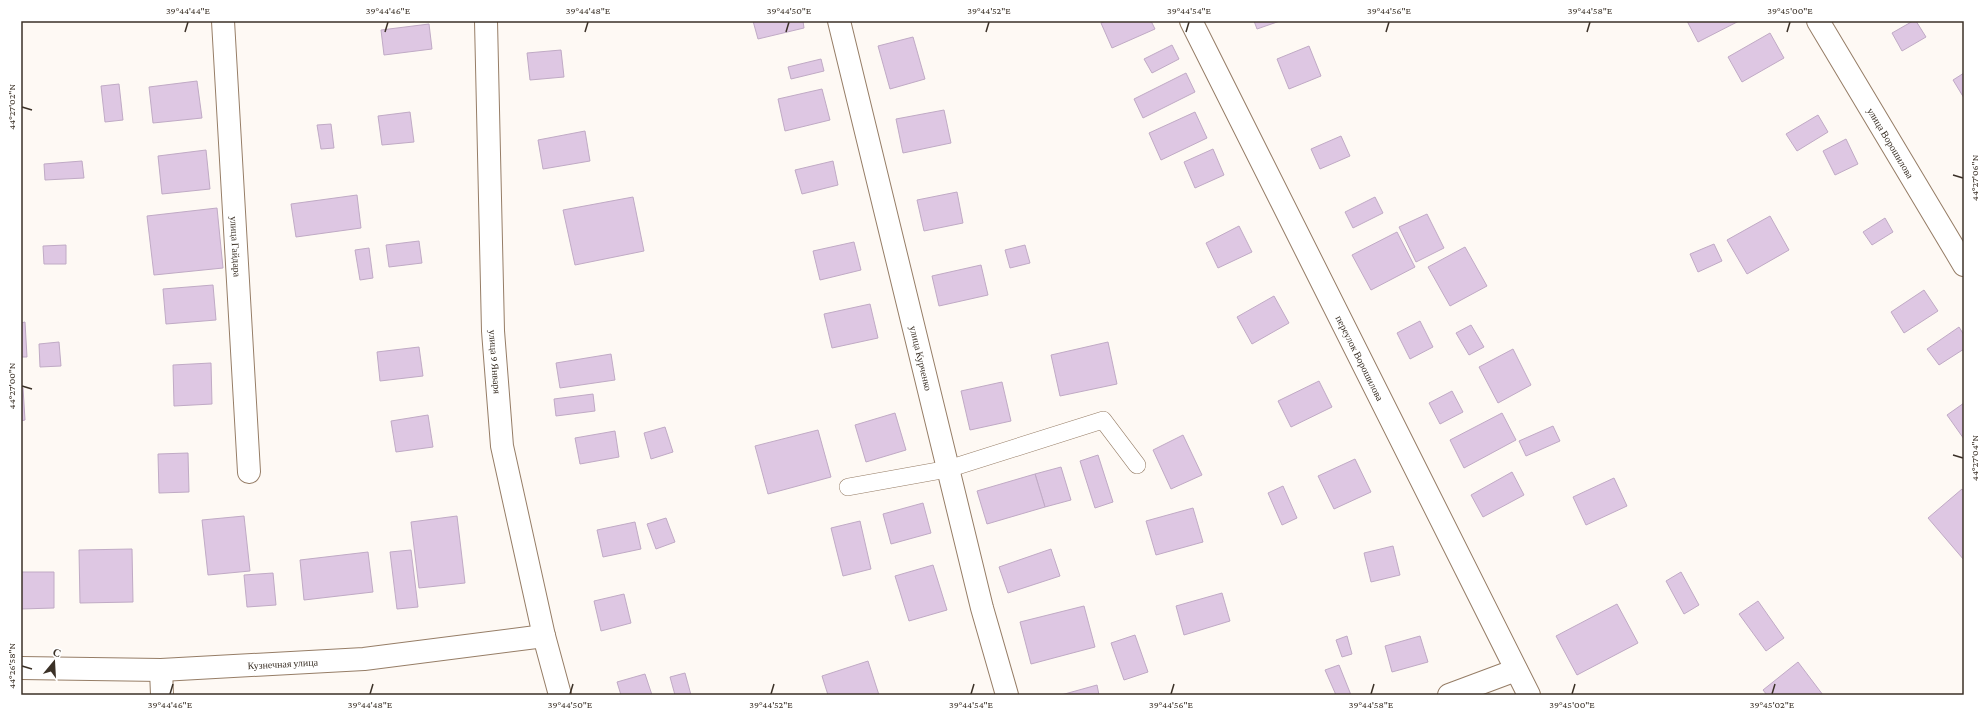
<svg xmlns="http://www.w3.org/2000/svg" width="1985" height="716" font-family="'Crimson Pro',serif">
<style>
.building{fill:#dec7e3;stroke:#c0aac5}
.lines{fill:none;stroke-linecap:round;stroke-linejoin:round}
.service-casing{stroke:#967d66;stroke-width:18}
.minor-casing{stroke:#967d66;stroke-width:24}
.secondary-casing{stroke:#967d66;stroke-width:24}
.service{stroke:#fff;stroke-width:17}
.minor{stroke:#fff;stroke-width:22}
.secondary{stroke:#fff;stroke-width:22}
.ticks{fill:none;stroke:#3b3127;stroke-width:1.5}
.labels{text-anchor:middle;dominant-baseline:central;stroke-width:3;stroke-linejoin:round;paint-order:stroke}
.street-label{font-size:10px;fill:#3b3127;stroke:#fff}
.neatline{fill:none;stroke:#3b3127;stroke-width:1.5}
.ticks-label{font-size:10px;text-anchor:middle;fill:#3b3127}
</style>
<rect width="100%" height="100%" fill="#fef9f4"/>
<g class="building">
<path d="M753,21H803L804,28L758,39Z"/>
<path d="M1106,21H1151L1155,29L1112,48L1101,23Z"/>
<path d="M1254,21H1280L1257,29Z"/>
<path d="M1687,21H1739L1698,42Z"/>
<path d="M1913,21H1916L1926,37L1902,51L1892,33Z"/>
<path d="M429,24L432,49L384,55L381,30Z"/>
<path d="M1770,33L1784,58L1742,82L1728,57Z"/>
<path d="M913,37L925,79L890,89L878,46Z"/>
<path d="M1172,45L1179,59L1152,73L1144,59Z"/>
<path d="M1309,46L1321,76L1289,89L1277,59Z"/>
<path d="M561,50L564,77L530,80L527,53Z"/>
<path d="M821,59L824,71L791,79L788,67Z"/>
<path d="M1186,73L1195,92L1143,118L1134,99Z"/>
<path d="M1964,73V98L1953,80Z"/>
<path d="M197,81L202,118L153,123L149,87Z"/>
<path d="M119,84L123,120L105,122L101,86Z"/>
<path d="M822,89L830,120L785,131L778,99Z"/>
<path d="M944,110L951,143L903,153L896,119Z"/>
<path d="M410,112L414,142L382,145L378,116Z"/>
<path d="M1195,112L1207,138L1161,160L1149,133Z"/>
<path d="M1818,115L1828,132L1797,151L1786,134Z"/>
<path d="M331,124L334,148L321,149L317,125Z"/>
<path d="M585,131L590,161L543,169L538,140Z"/>
<path d="M1341,136L1350,156L1320,169L1311,149Z"/>
<path d="M1846,139L1858,164L1835,175L1823,151Z"/>
<path d="M1213,149L1224,175L1195,188L1184,162Z"/>
<path d="M206,150L210,189L162,194L158,156Z"/>
<path d="M82,161L84,178L45,180L44,164Z"/>
<path d="M833,161L838,185L802,194L795,170Z"/>
<path d="M957,192L963,223L924,231L917,200Z"/>
<path d="M357,195L361,228L296,237L291,204Z"/>
<path d="M633,197L644,251L575,265L563,210Z"/>
<path d="M1375,197L1383,213L1353,228L1345,212Z"/>
<path d="M217,208L223,268L154,275L147,216Z"/>
<path d="M1427,214L1444,248L1416,262L1399,227Z"/>
<path d="M1770,216L1789,250L1747,274L1727,240Z"/>
<path d="M1885,218L1893,232L1872,245L1863,232Z"/>
<path d="M1239,226L1252,252L1218,268L1206,243Z"/>
<path d="M1397,232L1415,267L1371,290L1352,255Z"/>
<path d="M419,241L422,263L389,267L386,245Z"/>
<path d="M854,242L861,270L820,280L813,251Z"/>
<path d="M1714,244L1722,261L1698,272L1690,254Z"/>
<path d="M66,245V264H44L43,246Z"/>
<path d="M1025,245L1030,263L1010,268L1005,250Z"/>
<path d="M1465,247L1487,286L1450,306L1428,267Z"/>
<path d="M369,248L373,278L360,280L355,250Z"/>
<path d="M981,265L988,295L939,306L932,276Z"/>
<path d="M213,285L216,320L166,324L163,289Z"/>
<path d="M1924,290L1938,311L1904,333L1891,312Z"/>
<path d="M1274,296L1289,323L1252,344L1237,317Z"/>
<path d="M870,304L878,338L832,348L824,314Z"/>
<path d="M1420,321L1433,347L1410,359L1397,333Z"/>
<path d="M25,322L27,357H21V323Z"/>
<path d="M1471,325L1484,347L1469,355L1456,333Z"/>
<path d="M1959,327L1964,335V349L1939,365L1927,349Z"/>
<path d="M59,342L61,366L40,367L39,344Z"/>
<path d="M1108,342L1117,384L1060,396L1051,355Z"/>
<path d="M419,347L423,376L380,381L377,352Z"/>
<path d="M1513,349L1531,385L1498,403L1479,367Z"/>
<path d="M611,354L615,380L560,388L556,363Z"/>
<path d="M211,363L212,404L174,406L173,365Z"/>
<path d="M1319,381L1332,407L1291,427L1278,401Z"/>
<path d="M1002,382L1011,421L970,430L961,391Z"/>
<path d="M21,388H23L25,420L21,421Z"/>
<path d="M1452,391L1463,412L1440,424L1429,403Z"/>
<path d="M593,394L595,411L556,416L554,399Z"/>
<path d="M1964,403V439L1947,415Z"/>
<path d="M895,413L906,450L866,462L855,425Z"/>
<path d="M1502,413L1516,440L1464,468L1450,440Z"/>
<path d="M428,415L433,447L396,452L391,421Z"/>
<path d="M1553,426L1560,441L1526,456L1519,441Z"/>
<path d="M665,427L673,452L651,459L644,433Z"/>
<path d="M818,430L831,477L768,494L755,446Z"/>
<path d="M615,431L619,457L580,464L575,438Z"/>
<path d="M1183,435L1202,475L1171,489L1153,450Z"/>
<path d="M188,453L189,492L159,493L158,454Z"/>
<path d="M1098,455L1113,502L1095,508L1080,461Z"/>
<path d="M1355,459L1371,492L1334,509L1318,476Z"/>
<path d="M1061,467L1071,500L1045,507L1035,474Z"/>
<path d="M1512,472L1524,495L1483,517L1471,495Z"/>
<path d="M1035,474L1045,507L987,524L977,491Z"/>
<path d="M1614,478L1627,506L1586,525L1573,497Z"/>
<path d="M1283,486L1297,518L1282,525L1268,493Z"/>
<path d="M1962,489L1964,492V560L1928,518Z"/>
<path d="M923,503L931,533L891,544L883,514Z"/>
<path d="M1193,508L1203,542L1156,555L1146,521Z"/>
<path d="M244,516L250,571L208,575L202,520Z"/>
<path d="M457,516L465,583L419,588L411,522Z"/>
<path d="M666,518L675,542L656,549L647,524Z"/>
<path d="M860,521L871,569L843,576L831,528Z"/>
<path d="M635,522L641,549L603,557L597,530Z"/>
<path d="M1393,546L1400,575L1371,582L1364,553Z"/>
<path d="M132,549L133,602L80,603L79,550Z"/>
<path d="M1051,549L1060,576L1008,593L999,567Z"/>
<path d="M411,550L418,607L397,609L390,552Z"/>
<path d="M368,552L373,592L304,600L300,560Z"/>
<path d="M933,565L947,610L909,621L895,576Z"/>
<path d="M21,572H54V608L21,609Z"/>
<path d="M1681,572L1699,605L1684,614L1666,581Z"/>
<path d="M273,573L276,605L247,607L244,575Z"/>
<path d="M1222,593L1230,621L1184,635L1176,606Z"/>
<path d="M624,594L631,623L601,631L594,601Z"/>
<path d="M1758,601L1784,638L1766,651L1739,614Z"/>
<path d="M1617,604L1638,643L1577,675L1556,636Z"/>
<path d="M1084,606L1095,647L1031,664L1020,622Z"/>
<path d="M1135,635L1148,672L1124,680L1111,643Z"/>
<path d="M1347,636L1352,654L1342,657L1336,640Z"/>
<path d="M1420,636L1428,662L1392,672L1385,646Z"/>
<path d="M868,661L879,695H828L822,676Z"/>
<path d="M1798,662L1823,695H1767L1763,690Z"/>
<path d="M1339,665L1351,695H1336L1325,670Z"/>
<path d="M685,673L691,695H675L670,677Z"/>
<path d="M645,674L652,695H621L617,682Z"/>
<path d="M1097,685L1099,695H1061Z"/>
</g>
<g class="lines">
<defs>
<path id="service" d="M848,487L948,469L1103,420L1137,465"/>
<g id="minor">
<path id="s1" d="M223,21L249,472"/>
<path id="s2" d="M486,21L493,331L502,446L544,636L560,695"/>
<path id="s3" d="M839,21L982,608L1007,695"/>
<path id="s4" d="M1191,21L1529,695"/>
<path id="s5" d="M21,668L161,670L364,659L544,636"/>
<path d="M161,670L162,695"/>
<path d="M1449,695L1516,670"/>
</g>
<g id="secondary">
<path id="s6" d="M1818,21L1964,265"/>
</g>
</defs>
<use href="#service" class="service-casing"/>
<use href="#minor" class="minor-casing"/>
<use href="#secondary" class="secondary-casing"/>
<use href="#service" class="service"/>
<use href="#minor" class="minor"/>
<use href="#secondary" class="secondary"/>
</g>
<path class="ticks" d="M185,32L188,22M385,32L388,22M585,32L588,22M786,32L789,22M986,32L989,22M1186,32L1189,22M1386,32L1389,22M1587,32L1590,22M1787,32L1790,22M22,107L32,110M1953,175L1963,178M22,386L32,389M1953,455L1963,458M22,666L32,669M170,694L173,684M370,694L373,684M570,694L573,684M771,694L774,684M971,694L974,684M1171,694L1174,684M1371,694L1374,684M1572,694L1575,684M1772,694L1775,684"/>
<g class="labels">
<g class="street-label">
<text stroke="none"><textPath href="#s6" startOffset="142">улица Ворошилова</textPath></text>
<text stroke="none"><textPath href="#s1" startOffset="226">улица Гайдара</textPath></text>
<text stroke="none"><textPath href="#s3" startOffset="347">улица Курченко</textPath></text>
<text stroke="none"><textPath href="#s4" startOffset="377">переулок Ворошилова</textPath></text>
<text stroke="none"><textPath href="#s2" startOffset="341">улица 9 Января</textPath></text>
<text stroke="none"><textPath href="#s5" startOffset="262">Кузнечная улица</textPath></text>
</g>
</g>
<rect width="1985" height="716" fill="none" stroke="#ffffff" stroke-width="44"/>
<g transform="translate(54 662) rotate(18)" stroke="#ffffff" stroke-width="3" paint-order="stroke">
<path d="M0-3L7 15L0 10L-7 15Z" fill="#3b3127"/>
<text y="-6" font-size="11" font-weight="bold" text-anchor="middle" fill="#3b3127">С</text>
</g>
<rect x="22" y="22" width="1941" height="672" class="neatline"/>
<g class="ticks-label">
<text x="188" y="14">39°44'44"E</text>
<text x="388" y="14">39°44'46"E</text>
<text x="588" y="14">39°44'48"E</text>
<text x="789" y="14">39°44'50"E</text>
<text x="989" y="14">39°44'52"E</text>
<text x="1189" y="14">39°44'54"E</text>
<text x="1389" y="14">39°44'56"E</text>
<text x="1590" y="14">39°44'58"E</text>
<text x="1790" y="14">39°45'00"E</text>
<text transform="translate(11 107) rotate(-90)" y="4">44°27'02"N</text>
<text transform="translate(1974 178) rotate(-90)" y="4">44°27'06"N</text>
<text transform="translate(11 386) rotate(-90)" y="4">44°27'00"N</text>
<text transform="translate(1974 458) rotate(-90)" y="4">44°27'04"N</text>
<text transform="translate(11 666) rotate(-90)" y="4">44°26'58"N</text>
<text x="170" y="708">39°44'46"E</text>
<text x="370" y="708">39°44'48"E</text>
<text x="570" y="708">39°44'50"E</text>
<text x="771" y="708">39°44'52"E</text>
<text x="971" y="708">39°44'54"E</text>
<text x="1171" y="708">39°44'56"E</text>
<text x="1371" y="708">39°44'58"E</text>
<text x="1572" y="708">39°45'00"E</text>
<text x="1772" y="708">39°45'02"E</text>
</g>
</svg>
